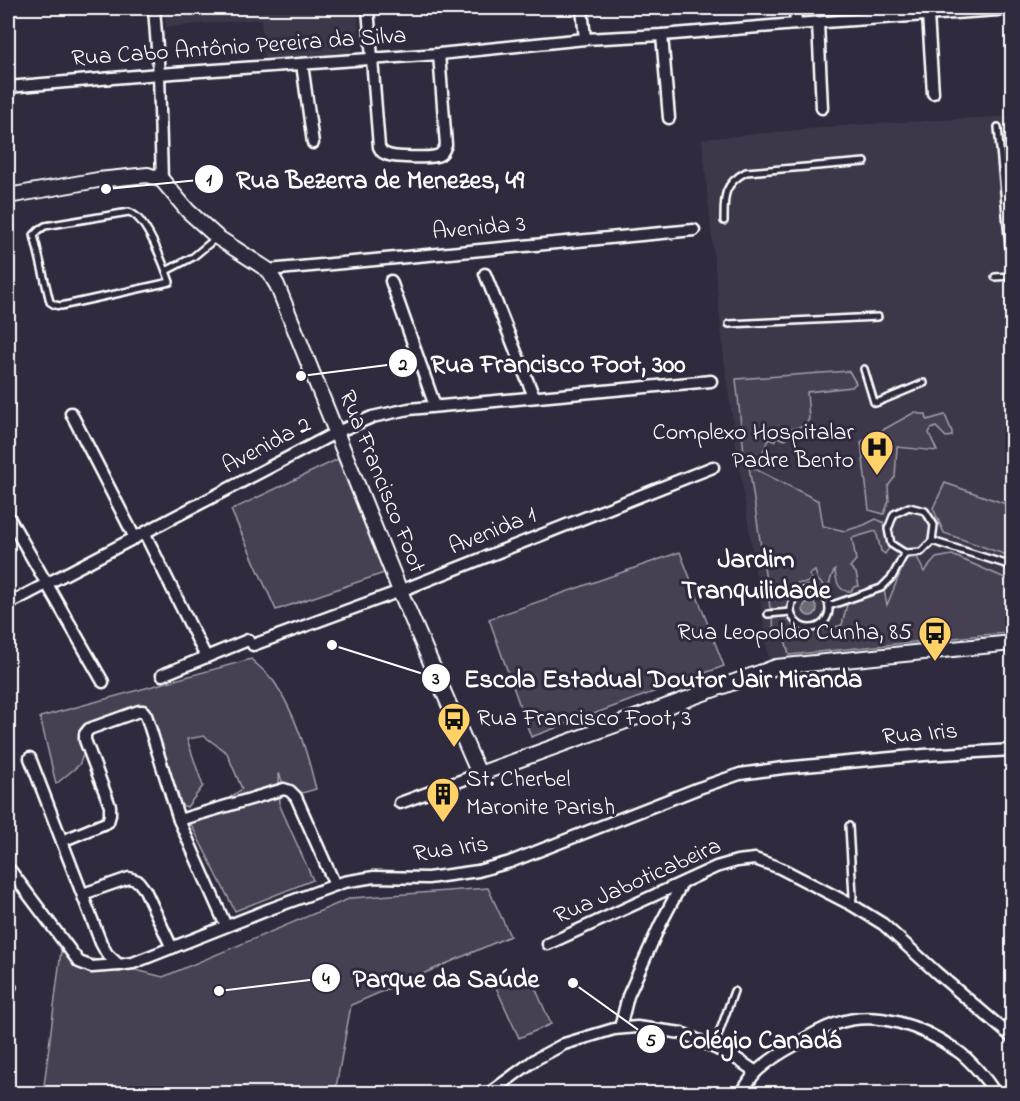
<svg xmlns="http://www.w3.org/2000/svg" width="1020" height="1101" font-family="'Indie Flower',sans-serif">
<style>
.built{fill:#3c3749}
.green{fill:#464152;stroke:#a2a0a8;stroke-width:1.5}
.water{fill:#6d6a77;stroke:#a7a6ad;stroke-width:1.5}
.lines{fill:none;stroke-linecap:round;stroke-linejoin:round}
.service-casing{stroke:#fff;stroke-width:10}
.minor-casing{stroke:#fff;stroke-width:15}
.tertiary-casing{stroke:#fff;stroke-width:18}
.service{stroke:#2f2a3d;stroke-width:5}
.minor{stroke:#2f2a3d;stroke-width:10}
.tertiary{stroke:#2f2a3d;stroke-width:14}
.labels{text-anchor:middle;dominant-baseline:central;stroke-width:6;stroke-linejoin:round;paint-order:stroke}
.street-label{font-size:24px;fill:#fff;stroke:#2f2a3d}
.poi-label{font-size:24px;fill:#fff;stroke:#2f2a3d;text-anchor:end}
.quarter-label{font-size:27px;font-weight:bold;fill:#fff;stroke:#2f2a3d}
.leader{fill:none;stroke:#fff;stroke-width:2}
.callout-dot{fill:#fff;stroke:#2f2a3d;stroke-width:2}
.mark-label{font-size:18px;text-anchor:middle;font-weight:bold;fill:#111}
.callout-label{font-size:26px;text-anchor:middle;font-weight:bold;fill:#fff;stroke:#2f2a3d;stroke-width:6;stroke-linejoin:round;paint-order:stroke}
</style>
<rect width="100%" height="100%" fill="#2f2a3d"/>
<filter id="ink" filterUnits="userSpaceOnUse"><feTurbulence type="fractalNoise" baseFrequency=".0167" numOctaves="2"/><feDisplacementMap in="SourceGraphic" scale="12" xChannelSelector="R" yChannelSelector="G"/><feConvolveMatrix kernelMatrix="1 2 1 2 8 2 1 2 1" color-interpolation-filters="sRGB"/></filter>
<g filter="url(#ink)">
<g class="built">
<path d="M165,8H357L359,39L349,53L264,59L261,19L166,27Z"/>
<path d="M1012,116V634L769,660L726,377L702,139L852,125Z"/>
</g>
<g class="green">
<path d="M849,371L856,383L852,387L807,392L809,419L804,426L792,429L796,433L785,440L777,437L774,441L769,439L759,460L750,458L744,452L736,379Z"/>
<path d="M915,412L919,414H926L927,420L945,415L952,432V436L946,437L936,427L931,429L929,433L937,451L897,447L895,477L888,486L889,501L884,514L869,510L861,442Z"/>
<path d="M338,459L384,573L276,610L231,510Z"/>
<path d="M749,466L819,501L823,526L845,531L864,525L876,519L883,522L891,545L885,554L881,551L876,531L852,538L856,560L850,567L856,573L859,586L854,587L851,591C838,593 836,580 835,570C830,576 831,583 827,589L818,580L815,571L809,575L812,579L806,583H797C797,596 791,604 781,611L770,608Z"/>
<path d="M945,483L1012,506V557L944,533L933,508Z"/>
<path d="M910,509L923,513L932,526L931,539L920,551C900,552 895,548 889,529L896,514Z"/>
<path d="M680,552L724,666L531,737L489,619Z"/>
<path d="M952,555L1012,581V632L789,655L784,635L774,636L773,618L789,616C805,637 820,631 842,625L847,604L884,590L887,605L906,559L917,557L924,572L936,558Z"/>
<path d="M251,659C259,667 269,674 275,683C296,715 307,752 316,789L288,797L279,773L280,806L313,880L235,911L191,824L242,789L227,753L204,736L187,739L203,786L187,807L181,805L144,716L97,731L92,734L79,765L56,784L40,717Z"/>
<path d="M488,888L510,936L351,1005L335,1093L43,1094L61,951L163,977L351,898Z"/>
<path d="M527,969L551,1024L519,1038L494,983Z"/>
</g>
<circle class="water" cx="810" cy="609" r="7"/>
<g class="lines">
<defs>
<g id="service">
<path d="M998,127L1012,280"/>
<path d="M129,212C146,217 164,265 170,282L61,306L55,305L50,302L34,235L39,230L45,226Z"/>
<path d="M724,221C724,197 723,184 746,172L865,162"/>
<path d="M166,271L193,257L216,238"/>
<path d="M995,277L1012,276"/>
<path d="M729,324L878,317"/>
<path d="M864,369L874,402L876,403L924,383"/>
<path d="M909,507L925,511L934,525L932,541L921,552L905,553L891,544L888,529L894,514Z"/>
<path d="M932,541L1012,566"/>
<circle cx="810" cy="609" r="19"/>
<path d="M829,606L881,588L892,577L905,553"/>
<path d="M768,614L791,612"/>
<path d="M849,826L853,896L852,905"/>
<path d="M8,987H13"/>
<path d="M714,1047L734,991"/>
</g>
<g id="minor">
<path d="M154,8L159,74L162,180"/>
<path d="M368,8L379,147C382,152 381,152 386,154C393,158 428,158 436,156C442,155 444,150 446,145L439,54"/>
<path d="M582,8L585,39"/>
<path d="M795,8L796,24"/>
<path d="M928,15L933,93"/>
<path d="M818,23L822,108"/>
<path d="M662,35L669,118"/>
<path d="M302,64L313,143"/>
<path d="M8,87L159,74L439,54L585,39L662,35L796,24L1012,9"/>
<path d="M268,270L694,230"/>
<path d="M485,274L534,397"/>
<path d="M391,281L435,406"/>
<path d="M71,413L135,538"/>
<path d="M8,516L103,682"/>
<path d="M145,534L206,657"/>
<path d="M8,604L337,432L372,417L409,409L711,381"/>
<path d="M253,645L400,591L713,467"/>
<path d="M162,675L248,640"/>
<path d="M30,758L101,943L107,954L119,965L133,963L270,909L344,882L374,877L428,878L478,871L510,862L699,788L740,774L783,768L924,755L1012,750"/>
<path d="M400,803L479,774"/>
<path d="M179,820L284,789L290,791L296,797L335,885"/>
<path d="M62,841L108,822L110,815V806L85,740V734L89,729L139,711H143L146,715L179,820L226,926"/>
<path d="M8,870H10L79,962L92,967L119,965"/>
<path d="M83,894L129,878L138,881L145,890L172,948"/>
<path d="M548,944L716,867L737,861L755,859L780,868L852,905L883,924L937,973L1012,1037"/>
<path d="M620,1028L628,996L660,925L681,885"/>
<path d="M488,1094L536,1059L564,1044L614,1029L637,1027L682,1033L698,1040L734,1057L756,1072"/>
<path d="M741,1094C746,1086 751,1077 757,1071C768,1061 782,1052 795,1045C807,1037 821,1029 835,1024C876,1009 922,1026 956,1050C970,1059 987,1080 996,1094"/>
</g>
<path id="tertiary" d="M8,196L98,180L148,175L162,180L188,211L217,237L268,270L277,285L400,591L479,774L776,667L1012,643"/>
</defs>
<use href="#service" class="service-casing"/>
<use href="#minor" class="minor-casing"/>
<use href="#tertiary" class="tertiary-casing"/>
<use href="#service" class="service"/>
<use href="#minor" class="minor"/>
<use href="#tertiary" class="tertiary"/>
</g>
</g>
<defs>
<symbol id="hospital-pin" viewBox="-11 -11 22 30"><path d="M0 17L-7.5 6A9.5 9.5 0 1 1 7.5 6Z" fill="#ffd166" stroke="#2f2a3d"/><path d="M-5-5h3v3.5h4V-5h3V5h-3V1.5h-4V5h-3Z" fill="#111"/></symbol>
<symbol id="bus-pin" viewBox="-11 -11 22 30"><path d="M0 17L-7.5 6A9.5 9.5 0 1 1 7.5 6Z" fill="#ffd166" stroke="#2f2a3d"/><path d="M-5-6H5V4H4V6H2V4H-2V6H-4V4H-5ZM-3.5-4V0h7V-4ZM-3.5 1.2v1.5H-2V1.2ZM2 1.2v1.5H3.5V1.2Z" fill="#111"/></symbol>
<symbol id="building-pin" viewBox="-11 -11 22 30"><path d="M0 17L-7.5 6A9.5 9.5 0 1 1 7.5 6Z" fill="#ffd166" stroke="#2f2a3d"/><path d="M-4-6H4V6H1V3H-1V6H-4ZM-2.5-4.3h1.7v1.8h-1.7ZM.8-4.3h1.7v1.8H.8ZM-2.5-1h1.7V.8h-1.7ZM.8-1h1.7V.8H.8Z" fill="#111"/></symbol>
</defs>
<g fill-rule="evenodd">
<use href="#hospital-pin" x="858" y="428" width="38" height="52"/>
<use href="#bus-pin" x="916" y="614" width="38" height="52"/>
<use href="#bus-pin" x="435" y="700" width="38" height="52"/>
<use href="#building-pin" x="424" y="775" width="38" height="52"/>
</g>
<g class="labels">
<g class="street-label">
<text transform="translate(239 48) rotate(-4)">Rua Cabo Antônio Pereira da Silva</text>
<text transform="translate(479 229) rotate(-5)">Avenida 3</text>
<text transform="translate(267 446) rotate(-28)">Avenida 2</text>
<text transform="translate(381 482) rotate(68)">Rua Francisco Foot</text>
<text transform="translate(493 532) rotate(-22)">Avenida 1</text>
<text transform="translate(920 735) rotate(-5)">Rua Iris</text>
<text transform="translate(451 850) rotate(-8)">Rua Iris</text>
<text transform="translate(638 882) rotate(-24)">Rua Jaboticabeira</text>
</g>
<g class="poi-label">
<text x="854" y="433">Complexo Hospitalar<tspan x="854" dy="28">Padre Bento</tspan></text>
<text x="912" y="633">Rua Leopoldo Cunha, 85</text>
<text x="477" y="719" text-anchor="start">Rua Francisco Foot, 3</text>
<text x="466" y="780" text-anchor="start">St. Cherbel<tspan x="466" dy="28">Maronite Parish</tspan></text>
</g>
<g class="quarter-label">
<text x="756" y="560">Jardim<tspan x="756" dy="31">Tranquilidade</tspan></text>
</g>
</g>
<path class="leader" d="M106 189L209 179M301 376L403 363M332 645L436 678M219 991L326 978M573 983L651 1039"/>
<g class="callout-dot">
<circle cx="106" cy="189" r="6"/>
<circle cx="301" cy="376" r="6"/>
<circle cx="332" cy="645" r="6"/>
<circle cx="219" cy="991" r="6"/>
<circle cx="573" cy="983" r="6"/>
<circle cx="209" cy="179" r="15"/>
<circle cx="403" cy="363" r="15"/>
<circle cx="436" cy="678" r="15"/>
<circle cx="326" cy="978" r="15"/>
<circle cx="651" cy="1039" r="15"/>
</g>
<g class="mark-label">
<text x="209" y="185">1</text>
<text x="403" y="370">2</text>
<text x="436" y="684">3</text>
<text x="326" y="984">4</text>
<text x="651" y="1046">5</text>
</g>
<g class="callout-label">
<text x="380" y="188">Rua Bezerra de Menezes, 49</text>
<text x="558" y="372">Rua Francisco Foot, 300</text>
<text x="663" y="687">Escola Estadual Doutor Jair Miranda</text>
<text x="446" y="987">Parque da Saúde</text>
<text x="760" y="1048">Colégio Canadá</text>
</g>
<rect width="1020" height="1101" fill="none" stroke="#2f2a3d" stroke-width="30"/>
<rect x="15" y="15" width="990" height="1071" fill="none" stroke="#fff" stroke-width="2" filter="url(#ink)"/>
</svg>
